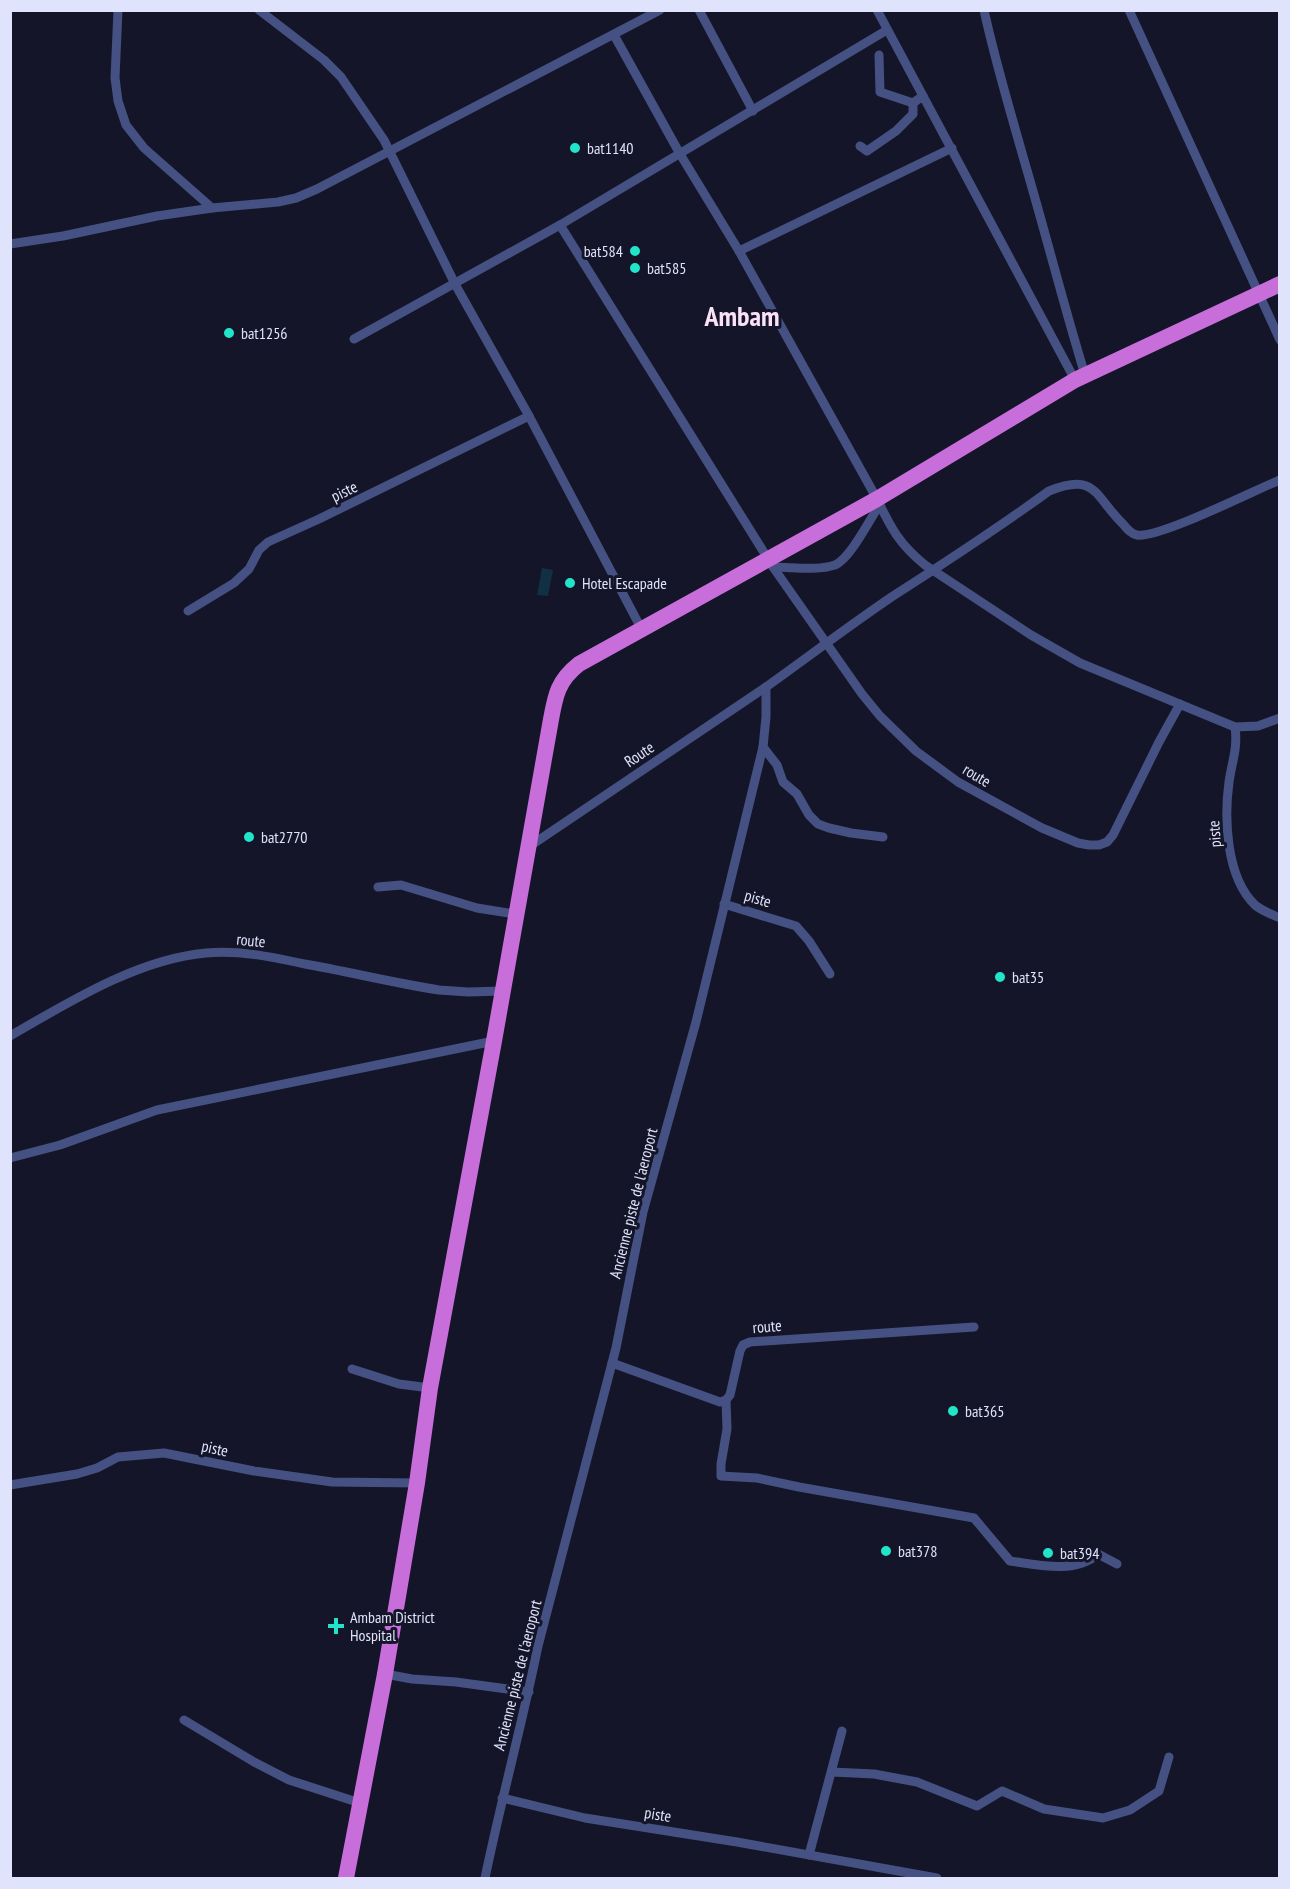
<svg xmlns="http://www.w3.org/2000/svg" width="1290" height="1889" font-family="'PT Sans Narrow',sans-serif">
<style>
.water{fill:#123043}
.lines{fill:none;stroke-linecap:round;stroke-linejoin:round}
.minor{stroke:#455182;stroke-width:9}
.trunk{stroke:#c86edb;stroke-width:16}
.poi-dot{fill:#22e4c9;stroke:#141528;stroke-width:2}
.labels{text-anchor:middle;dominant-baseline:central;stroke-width:6;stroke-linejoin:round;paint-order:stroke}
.poi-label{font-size:16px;fill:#dfe3fb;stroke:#141528;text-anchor:start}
.street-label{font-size:16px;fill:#dfe3fb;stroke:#141528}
.town-label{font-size:28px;font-weight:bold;fill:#fbe1f8;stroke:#141528}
</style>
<rect width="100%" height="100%" fill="#141528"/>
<path class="water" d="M542,568L553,570L548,596L537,595Z"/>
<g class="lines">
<g class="minor">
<path d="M118,10L115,78L118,101L126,125L144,148L212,208"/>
<path d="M259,10L324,60L341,77L384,140L455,284L529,416L642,630"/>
<path d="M699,10L753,111"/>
<path d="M877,10L1075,380"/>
<path d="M984,10C995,61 1010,110 1024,160C1045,231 1063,303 1085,375"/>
<path d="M1129,10L1280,340"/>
<path d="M614,35L680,154L739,251L877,499C891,528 899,544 925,565L1031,635L1080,663L1235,727L1258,726L1280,718"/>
<path d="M879,55L880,92L913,103"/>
<path d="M860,146L867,151L896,131L913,114V103L923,96"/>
<path d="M560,225L773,567L862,694L880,716L916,751L958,782L1042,828L1078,843L1089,845H1099L1107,842L1113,835L1159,742L1180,704"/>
<path d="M10,244L63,236L157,216L212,208L278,202L296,198L317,189L660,10"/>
<path d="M739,251L952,148"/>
<path d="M354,339L560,225L887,30"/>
<path d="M773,567C793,567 817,571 835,565C850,559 870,519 880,504"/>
<path d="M188,611L234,583L249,569L259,550L268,542L319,519L529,416"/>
<path d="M1235,727C1238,748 1232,761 1229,782C1224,819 1226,877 1255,905C1262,911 1271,914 1280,918"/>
<path d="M763,747L777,765L783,782L797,794L809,815L818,824L829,828L851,833L883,837"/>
<path d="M530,846L766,687"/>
<path d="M378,887L401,885L477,908L515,914"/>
<path d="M724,904L796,926L809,941L830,974"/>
<path d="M10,1036C69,1002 138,959 206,953C240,950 272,957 305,964C350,972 394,983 439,990L468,992L503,991"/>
<path d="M10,1158L60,1145L157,1110L494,1041"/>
<path d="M612,1363L720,1402L726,1400L730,1395L740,1351L743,1345L750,1342L974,1327"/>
<path d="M352,1369L399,1384L430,1388"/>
<path d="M726,1400L727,1429L721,1464V1476L757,1478L799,1487L974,1518L1010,1561C1038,1565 1075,1574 1098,1554L1117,1564"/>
<path d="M10,1485L77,1474L97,1468L118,1457L164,1453L254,1471L332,1482L417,1483"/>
<path d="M385,1674L412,1679L456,1682L529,1692"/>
<path d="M184,1720L254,1762L289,1780L360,1803"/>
<path d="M832,1772L874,1774L917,1782L977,1806L1002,1791L1044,1809L1103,1818L1130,1810L1159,1791L1169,1757"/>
<path d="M502,1798L585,1818L737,1842L937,1878"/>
<path d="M809,1855L842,1731"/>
<path d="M485,1878C501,1801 522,1724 538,1646L616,1348L643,1212L696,1022L763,747L766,717V687C808,657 850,625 893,596C946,562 998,528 1049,491C1097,472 1094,496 1123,524C1127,529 1131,534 1137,535C1158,539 1255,490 1280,480"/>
</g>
<path class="trunk" d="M346,1878L385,1674L417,1483L430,1388L494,1041L550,725C555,698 556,682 579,664L877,499L1075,380L1280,284"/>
</g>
<g class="poi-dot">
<circle cx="575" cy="148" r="6"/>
<circle cx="635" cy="251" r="6"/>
<circle cx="635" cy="268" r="6"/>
<circle cx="229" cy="333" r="6"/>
<circle cx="570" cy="583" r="6"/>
<circle cx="249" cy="837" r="6"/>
<circle cx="1000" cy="977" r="6"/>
<circle cx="953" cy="1411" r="6"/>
<circle cx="886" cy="1551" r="6"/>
<circle cx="1048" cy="1553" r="6"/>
<path d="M333 1617h6v6h6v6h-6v6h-6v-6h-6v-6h6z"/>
</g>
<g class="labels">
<g class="poi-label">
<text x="587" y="148">bat1140</text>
<text x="623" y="251" text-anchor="end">bat584</text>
<text x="647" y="268">bat585</text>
<text x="241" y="333">bat1256</text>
<text x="582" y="583">Hotel Escapade</text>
<text x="261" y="837">bat2770</text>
<text x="1012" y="977">bat35</text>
<text x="965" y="1411">bat365</text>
<text x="898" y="1551">bat378</text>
<text x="1060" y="1553">bat394</text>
<text x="350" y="1617">Ambam District<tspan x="350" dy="18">Hospital</tspan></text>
</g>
<g class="street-label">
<text transform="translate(344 491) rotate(-26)">piste</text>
<text transform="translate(639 754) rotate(-34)">Route</text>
<text transform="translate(977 775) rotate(31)">route</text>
<text transform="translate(1214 834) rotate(-94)">piste</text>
<text transform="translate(758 898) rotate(16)">piste</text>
<text transform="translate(251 940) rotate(6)">route</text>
<text transform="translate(633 1203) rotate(-76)">Ancienne piste de l'aeroport</text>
<text transform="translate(767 1326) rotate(-5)">route</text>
<text transform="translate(215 1448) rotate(12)">piste</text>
<text transform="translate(517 1675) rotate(-76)">Ancienne piste de l'aeroport</text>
<text transform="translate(658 1814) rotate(9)">piste</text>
</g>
<g class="town-label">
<text x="742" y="315">Ambam</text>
</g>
</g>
<rect width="1290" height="1889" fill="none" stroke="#dfe3fb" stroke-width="24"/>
</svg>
